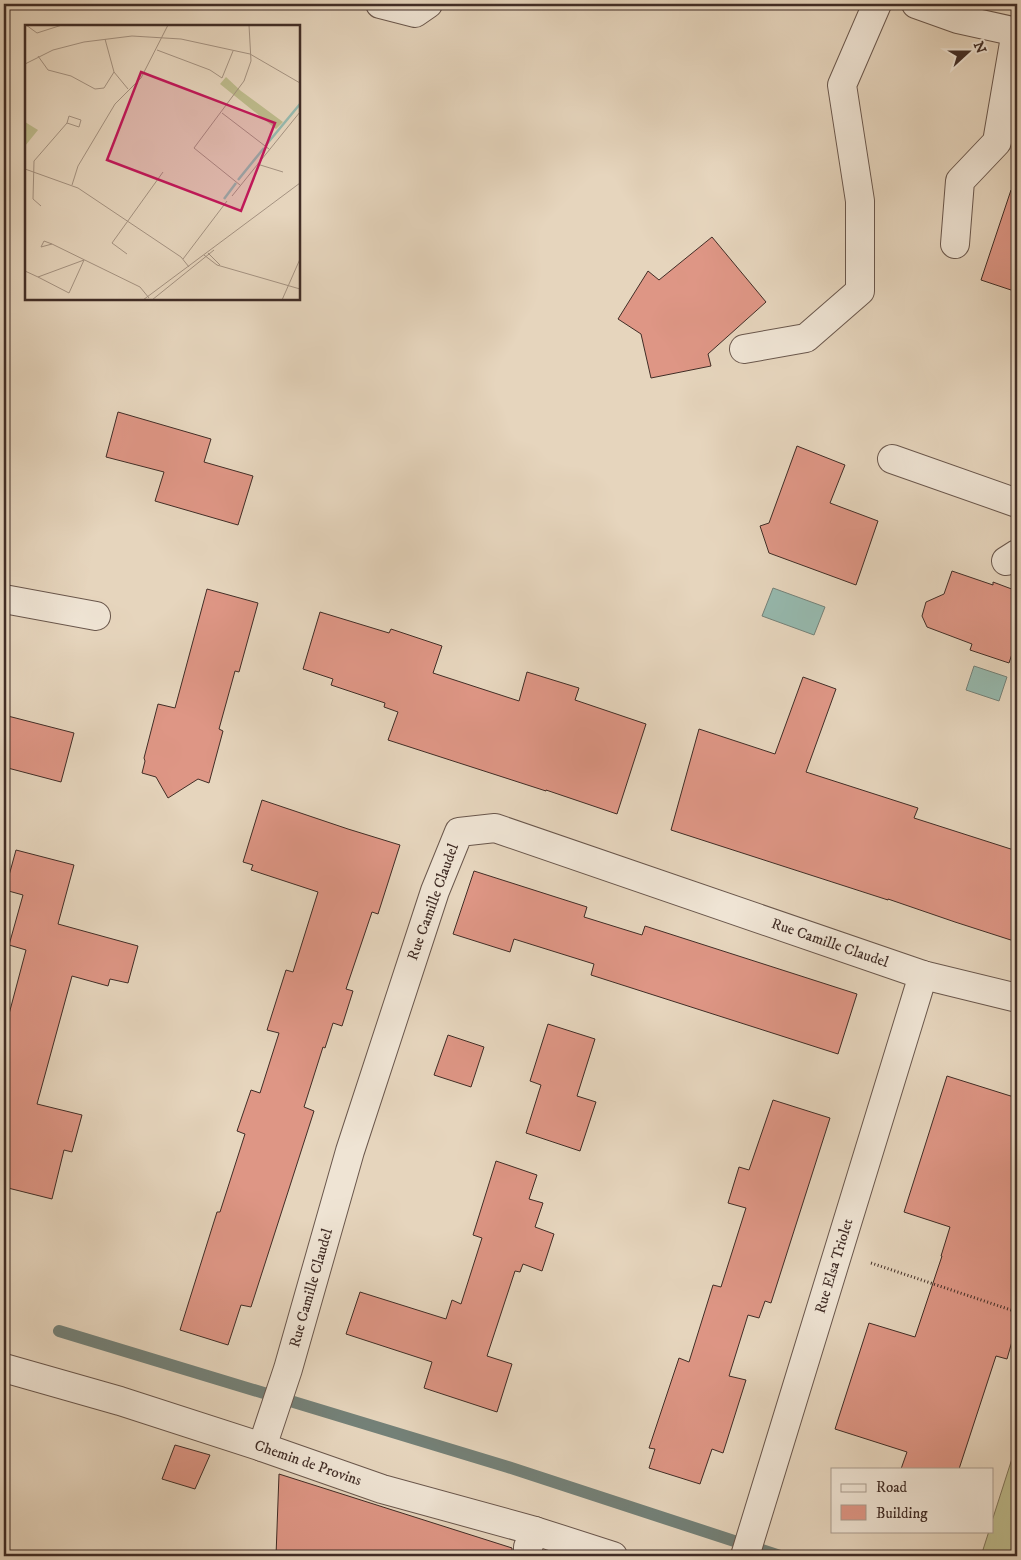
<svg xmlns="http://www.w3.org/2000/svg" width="1021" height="1560" font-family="'IM FELL DW Pica',serif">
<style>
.green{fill:#bdbb8c;stroke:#7f7459}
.water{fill:#96b9ae;stroke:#748178}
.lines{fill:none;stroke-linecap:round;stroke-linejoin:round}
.stream{stroke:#748178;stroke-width:12}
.building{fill:#de9685;stroke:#412d26}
.minor-casing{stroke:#6a574c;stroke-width:30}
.path{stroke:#412d26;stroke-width:3;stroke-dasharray:1 2.5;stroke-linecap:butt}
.minor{stroke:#efe4d4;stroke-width:28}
.labels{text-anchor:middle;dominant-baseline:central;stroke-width:4.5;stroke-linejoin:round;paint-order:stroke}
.street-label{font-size:15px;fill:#412d26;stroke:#efe4d4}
.inset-river{fill:none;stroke:#96b9ae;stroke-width:2.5}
.inset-road{fill:none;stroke:#a49281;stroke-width:1}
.view{fill:#c2185b;fill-opacity:0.15;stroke:#c2185b;stroke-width:2.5}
.inset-edge{fill:none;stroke:#412d26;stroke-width:2.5}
</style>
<rect width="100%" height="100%" fill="#e6d5bd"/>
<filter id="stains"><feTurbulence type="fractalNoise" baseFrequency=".004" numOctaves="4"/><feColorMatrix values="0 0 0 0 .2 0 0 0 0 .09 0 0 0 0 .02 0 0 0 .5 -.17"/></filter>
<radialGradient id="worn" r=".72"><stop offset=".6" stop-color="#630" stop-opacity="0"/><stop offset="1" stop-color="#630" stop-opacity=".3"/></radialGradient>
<path class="green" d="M1017,1443V1556H981L989,1531H992V1521Z"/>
<g class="water">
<path d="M773,588L825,607L814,635L762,616Z"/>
<path d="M974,666L1007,677L999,701L966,690Z"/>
</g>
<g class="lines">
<path class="stream" d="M59,1331L508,1467L780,1556"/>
</g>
<g class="building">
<path d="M1011,190L1017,191V292L981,280Z"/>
<path d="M712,237L766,302L708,354L711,366L651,378L641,334L618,319L648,271L659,280Z"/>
<path d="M118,412L211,439L204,462L253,476L238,525L155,501L164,472L106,457Z"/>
<path d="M797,446L845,465L830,503L878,521L856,585L769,553L760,526L769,523Z"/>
<path d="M952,571L993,585V582L1017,591V639L1009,663L970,650L972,644L927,627L922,616L926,602L944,594Z"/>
<path d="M207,589L258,603L239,672L235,671L219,729L223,731L209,783L198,779L168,798L156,777L142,773L145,761L144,758L158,704L175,708Z"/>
<path d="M320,612L389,633L391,629L442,646L433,673L519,701L527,672L579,688L575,700L646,724L617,814L546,790V791L388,740L398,712L384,707L385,703L331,685L333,679L303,669Z"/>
<path d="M803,677L836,689L806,772L918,808L914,818L1017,851V942L955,922L888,899V900L671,830L699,729L775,754Z"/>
<path d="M4,715L74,733L61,782L4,767Z"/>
<path d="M262,800L348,829L400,845L378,914L372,912L346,989L353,991L342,1026L333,1023L325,1048L323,1047L304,1107L314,1111L251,1307L241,1305L228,1345L180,1330L217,1212H220L245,1134L237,1131L251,1090L260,1093L279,1033L267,1030L286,970L293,972L318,892L251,870L253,865L243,862Z"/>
<path d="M16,850L74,865L58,924L138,946L128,983L110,979L108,986L72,976L37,1104L82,1115L72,1152L64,1150L52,1199L4,1187V1033L26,950L9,945L23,895L5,890Z"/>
<path d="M474,871L587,907L584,917L642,935L645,926L857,994L838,1054L591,975L594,964L514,939L510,952L453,934Z"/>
<path d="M548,1024L595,1039L577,1096L596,1102L580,1151L526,1133L541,1085L530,1081Z"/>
<path d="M448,1035L484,1047L471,1087L434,1075Z"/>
<path d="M947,1076L1017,1098V1324L1007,1359L996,1356L959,1469H901L907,1452L835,1429L869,1323L915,1337L942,1256H941L950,1227L904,1212Z"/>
<path d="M773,1100L830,1118L771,1303L765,1301L759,1318L748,1315L729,1376L746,1380L723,1453L712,1449L700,1484L649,1468L655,1449L649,1448L679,1358L689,1362L713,1285L721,1287L746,1208L728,1203L739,1167L749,1170Z"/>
<path d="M496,1161L537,1175L529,1199L543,1203L535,1227L554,1234L542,1271L523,1264L520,1272L515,1271L487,1356L512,1364L497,1412L424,1388L432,1362L346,1334L360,1292L446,1319L452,1300L461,1304L482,1238L473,1235Z"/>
<path d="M175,1445L210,1455L195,1489L162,1479Z"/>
<path d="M279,1474L512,1548V1556H276Z"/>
</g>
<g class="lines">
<defs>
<g id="minor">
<path d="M380,4L415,13L428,4"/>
<path d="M916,4L958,19L1017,32"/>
<path d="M955,244L960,181L997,142L1016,31"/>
<path d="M744,349L806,338L860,291V201L842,85L877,4"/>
<path d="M892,459L1017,503"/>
<path d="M1006,561L1017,554"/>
<path d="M4,599L96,616"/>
<path d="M4,1368L120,1401L262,1447L382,1489L535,1531L613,1556"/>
<path d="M262,1447L288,1369L350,1151L435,891L459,832L495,828L923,975L1017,998"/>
<path d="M528,1556V1547L535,1531"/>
<path d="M745,1556L923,975"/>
</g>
</defs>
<use href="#minor" class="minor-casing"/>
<path class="path" d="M871,1263L1017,1312"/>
<use href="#minor" class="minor"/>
</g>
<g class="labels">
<g class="street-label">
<text transform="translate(433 902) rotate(-70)">Rue Camille Claudel</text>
<text transform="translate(830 943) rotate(19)">Rue Camille Claudel</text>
<text transform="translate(834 1266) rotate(-73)">Rue Elsa Triolet</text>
<text transform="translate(311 1288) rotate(-74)">Rue Camille Claudel</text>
<text transform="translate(308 1463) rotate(19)">Chemin de Provins</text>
</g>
</g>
<g transform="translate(25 25)">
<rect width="275" height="275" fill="#e6d5bd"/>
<path d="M201,52L216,66L258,97L251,104L195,59ZM0,97L13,105L0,121Z" fill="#bdbb8c"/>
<path class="inset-river" d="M241,120L275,79M213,155L239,123M199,174L211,158"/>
<path class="inset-road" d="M1,0L12,8L37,0M80,14L89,47L103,64M132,25L185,45L197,53L208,26M13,31L23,45L46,51L70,64L79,63L89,47M0,39L28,25L59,17L107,11L156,14L225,29L275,58M197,88L244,124M232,139L258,147M0,144L53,163L156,232L164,242M47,160L53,141L90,79L116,53L143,0M215,160L169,123L219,56L226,36L224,0M207,171L275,87M16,181L8,174L9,136L42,98L54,102L56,95L44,91L42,98M27,219L16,222L19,216L27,219L115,262L124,273M183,228L195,240M102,229L87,218L138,147M179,230L192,240L275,264M158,234L202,176M0,246L13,252L59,235M13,252L44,268L59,235M118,275L275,158M127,275L189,225M257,275L275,234"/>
<path class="view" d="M116,47L250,98L216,186L82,135Z"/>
<rect width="275" height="275" class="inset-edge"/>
</g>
<rect width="1021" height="1560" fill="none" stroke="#e6d5bd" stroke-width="20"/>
<rect x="5" y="5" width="1011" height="1550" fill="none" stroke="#412d26" stroke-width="2.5"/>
<rect x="10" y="10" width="1001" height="1540" fill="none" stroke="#412d26"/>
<rect x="831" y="1468" width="162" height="65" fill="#efe4d4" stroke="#a99b8e"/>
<rect x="841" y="1484" width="25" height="8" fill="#efe4d4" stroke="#a99b8e"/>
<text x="876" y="1492" font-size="15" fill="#412d26">Road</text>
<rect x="841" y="1505" width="25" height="15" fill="#de9685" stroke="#a99b8e"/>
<text x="876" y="1518" font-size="15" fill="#412d26">Building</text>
<g transform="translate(968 52) rotate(69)" stroke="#efe4d4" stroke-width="4" paint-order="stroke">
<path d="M0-4L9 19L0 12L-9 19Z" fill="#412d26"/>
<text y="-8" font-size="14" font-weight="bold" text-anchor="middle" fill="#412d26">N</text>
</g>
<rect width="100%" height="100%" filter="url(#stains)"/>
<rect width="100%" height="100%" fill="url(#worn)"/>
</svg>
